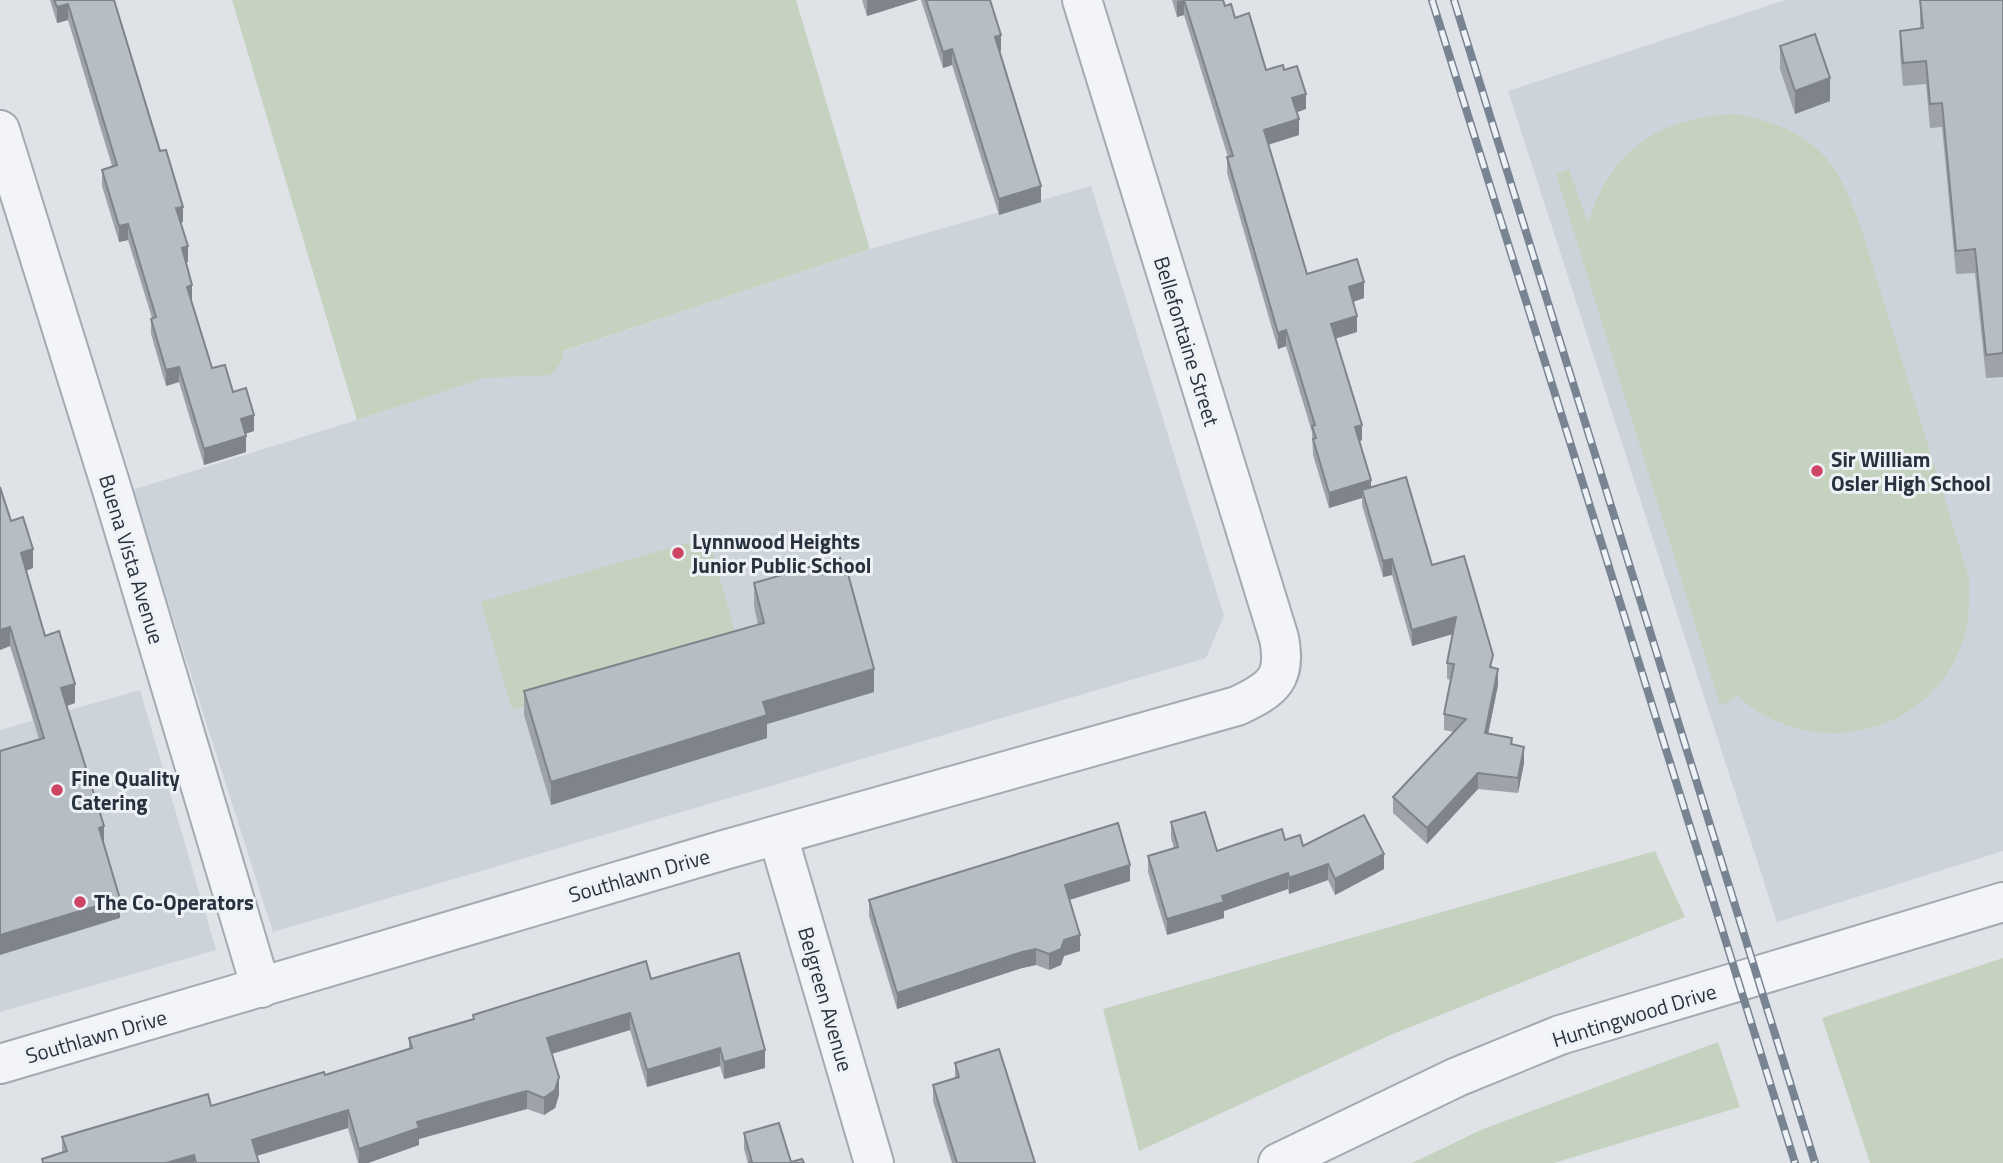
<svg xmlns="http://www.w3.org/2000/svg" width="2003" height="1163" font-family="'Titillium Web',sans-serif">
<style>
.built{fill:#cdd3da}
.green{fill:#c6d2c0}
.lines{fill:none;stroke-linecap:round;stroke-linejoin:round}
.minor-casing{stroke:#a4aab2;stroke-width:42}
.minor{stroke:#f2f4f7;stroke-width:38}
.rail-casing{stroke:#788492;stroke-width:8}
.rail{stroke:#eef2f6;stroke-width:5;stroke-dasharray:16;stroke-linecap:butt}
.wall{fill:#9da3a9}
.shaded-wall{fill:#7f848a}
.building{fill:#b6bdc5;stroke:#7f848a;stroke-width:2}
.poi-dot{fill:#cd4465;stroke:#eef2f6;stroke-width:2.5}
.labels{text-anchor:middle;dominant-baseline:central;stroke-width:6;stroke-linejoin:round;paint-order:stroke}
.street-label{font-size:21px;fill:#28323f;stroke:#eef2f6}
.poi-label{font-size:21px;font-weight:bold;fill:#28323f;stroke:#eef2f6;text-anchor:start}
</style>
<rect width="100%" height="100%" fill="#dfe3e8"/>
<g class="built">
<path d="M1785,0H2003V851L1777,922L1508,91Z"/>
<path d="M1091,186L1224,616L1206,658L273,932L132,490L357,420L870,249Z"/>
<path d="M140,690L216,950L0,1012V730Z"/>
</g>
<g class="green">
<path d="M232,0H796L870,249L563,351V359L552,375L484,378L357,420Z"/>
<path d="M1737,114C1814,131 1836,155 1861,228L1969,578C1969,595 1970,614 1966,631C1938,736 1812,765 1735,694L1734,700L1720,705L1556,174L1569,169L1588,224C1610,150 1660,116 1737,114Z"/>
<path d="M708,537L739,645L512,710L481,602Z"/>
<path d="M1655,851L1685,917L1393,1034L1139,1151L1103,1009Z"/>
<path d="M2003,958V1163H1870L1822,1018Z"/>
<path d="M1718,1042L1740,1107L1554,1163H1412L1483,1129Z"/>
</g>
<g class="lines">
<defs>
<g id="minor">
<path d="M0,130L113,493L261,988"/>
<path d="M778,836L874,1163"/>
<path d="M0,1064L724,850L1237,706C1273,689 1287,679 1279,638L1082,0"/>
<path d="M1278,1163L1457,1077L1560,1035L2003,902"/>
</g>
</defs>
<use href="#minor" class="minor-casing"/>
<use href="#minor" class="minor"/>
<defs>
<g id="rail">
<path d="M1432,0L1795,1163"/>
<path d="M1454,0L1815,1163"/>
</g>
</defs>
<use href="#rail" class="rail-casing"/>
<use href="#rail" class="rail"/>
</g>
<g class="wall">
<path d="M50,0H114L183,222L180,223L188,262L186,263L192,301L212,368L233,392L254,431L245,434L246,452L204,465L179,382L166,386L151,334V319L152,318L128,240L119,242L102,186V170L112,166L68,20L57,23Z"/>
<path d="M862,0H918L867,16Z"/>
<path d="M921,0H990L1001,51L999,52L1041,202L999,215L952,65L943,68Z"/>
<path d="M1172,0H1223L1225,6L1235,18L1266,70H1284L1306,109L1297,112L1299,135L1268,145L1307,274L1364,298L1353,302L1357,332L1336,338L1362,440L1360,441L1371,487L1432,565L1493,668L1498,685L1488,734L1512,744L1524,763L1518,793L1478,789L1427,844L1393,813V797L1454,732L1444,730V714L1451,680L1447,679V663L1453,634L1412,646L1392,575L1383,577L1362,505V498L1329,508L1313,455L1312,432L1286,346L1278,349L1227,173V157H1228L1184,15L1177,17Z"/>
<path d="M1920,0H2003V377L1986,378L1975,273L1956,274L1942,127L1930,128L1926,84L1903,86L1900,54V31L1920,29Z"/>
<path d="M1780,46L1830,101L1795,114L1780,69Z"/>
<path d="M0,487L11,521L33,568L26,571L45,636L75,703L66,706L104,843L120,918L39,739L10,646L0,650Z"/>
<path d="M754,583L874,692L767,724V738L551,805L524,715V691L758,625L754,606Z"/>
<path d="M1171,822L1217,851L1285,840L1384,869L1335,895L1328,880L1289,894L1288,889L1224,911V918L1167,935L1148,872V856L1174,848L1171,838Z"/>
<path d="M1130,881L1070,900L1080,951L1064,956L1061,965L1049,970L1036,965L1022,968L897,1009L869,916V900Z"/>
<path d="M651,979L765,1068L724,1079L720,1066L647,1087L630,1030L552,1054L559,1095L555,1108L544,1115L527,1109L501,1115L419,1139V1145L368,1163H358L348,1128L257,1156L259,1163H42V1159L62,1152V1137L211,1106L325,1075L409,1049V1038L473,1019V1015Z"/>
<path d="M955,1063L1035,1163H952L933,1101V1085L955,1078Z"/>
<path d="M744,1133L791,1162L748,1163L744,1149Z"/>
</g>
<g class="shaded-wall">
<path d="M867,0H918L867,16Z"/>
<path d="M1184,0V15L1177,17V1Z"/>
<path d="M68,4V20L57,23V7Z"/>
<path d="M1001,35V51L995,53V37Z"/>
<path d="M952,49V65L943,68V52Z"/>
<path d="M1830,78V101L1795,114V91Z"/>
<path d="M1306,94V109L1292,114V98Z"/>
<path d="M1299,119V135L1264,146V130Z"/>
<path d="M1041,186V202L999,215V199Z"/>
<path d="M183,207V222L176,224V208Z"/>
<path d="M128,224V240L119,242V226Z"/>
<path d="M188,246V262L182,264V248Z"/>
<path d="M1364,282V298L1349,303V287Z"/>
<path d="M192,285V301L187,303V287Z"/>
<path d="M1357,316V332L1331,340V324Z"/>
<path d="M1286,330V346L1278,349V333Z"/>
<path d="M179,367V382L166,386V370Z"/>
<path d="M254,415V431L241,435V419Z"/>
<path d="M1362,425V440L1355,443V427Z"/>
<path d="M246,436V452L204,465V449Z"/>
<path d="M1371,480V496L1362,490V498L1329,508V493Z"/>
<path d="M33,549V568L21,572V553Z"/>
<path d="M1392,559V575L1383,577V561Z"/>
<path d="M1456,617V633L1412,646V630Z"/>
<path d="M10,627V646L0,650V630Z"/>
<path d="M874,669V692L767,724V738L551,805V782L763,702Z"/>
<path d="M1498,669V685L1485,749V733Z"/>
<path d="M75,684V703L61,708V688Z"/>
<path d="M1524,747V763L1518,793V778Z"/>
<path d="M1478,773V789L1427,844V828Z"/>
<path d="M104,826V846L99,828Z"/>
<path d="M1384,854V869L1335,895V879Z"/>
<path d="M1328,864V880L1289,894V878Z"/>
<path d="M1130,865V881L1065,901V885Z"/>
<path d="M1288,873V889L1224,911V918L1167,935V919L1222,896Z"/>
<path d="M120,899V918L0,955V935Z"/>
<path d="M1080,935V951L1064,956L1061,965L1049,970V954L1064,940Z"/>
<path d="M1036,949V965L1022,968L897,1009V993L1022,952Z"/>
<path d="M630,1013V1030L547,1055V1038Z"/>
<path d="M720,1048V1066L647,1087V1070Z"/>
<path d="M765,1050V1068L724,1079V1062Z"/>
<path d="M559,1077V1095L555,1108L544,1115V1098Z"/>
<path d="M527,1091V1109L419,1139V1145L368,1163H359V1149L417,1122Z"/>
<path d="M348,1110V1128L252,1157V1140Z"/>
<path d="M194,1155V1163H166Z"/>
</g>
<g class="building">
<path d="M54,0H114L160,151L166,150L183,207L176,208L188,246L182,248L192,285L187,287L212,368L225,365L233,392L246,388L254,415L241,419L246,436L204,449L179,367L166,370L151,319L156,317L128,224L119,226L102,170L117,165L68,4L57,7Z"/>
<path d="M926,0H990L1001,35L995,37L1041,186L999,199L952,49L943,52Z"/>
<path d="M1184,0H1223L1225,6L1231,4L1235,18L1249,13L1266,70L1283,65L1284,70L1297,66L1306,94L1292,98L1299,119L1264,130L1307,274L1357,259L1364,282L1349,287L1357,316L1331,324L1362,425L1355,427L1371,480L1329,493L1313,439L1316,438L1312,426L1315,425L1286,330L1278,333L1227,157L1233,156Z"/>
<path d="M1920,0H2003V353L1986,355L1975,249L1956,251L1942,103L1930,104L1926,61L1903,63L1900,31L1923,28Z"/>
<path d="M1815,34L1830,78L1795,91L1780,46Z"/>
<path d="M1406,477L1432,565L1464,556L1493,655L1490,667L1498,669L1485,733L1512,738L1511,744L1524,747L1518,778L1478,773L1427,828L1393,797L1466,719L1444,714L1454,664L1447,663L1456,617L1412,630L1392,559L1383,561L1362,490Z"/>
<path d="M0,487L11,521L23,517L33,549L21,553L45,636L59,631L75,684L61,688L104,826L99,828L120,899L0,935V751L44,738L10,627L0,630Z"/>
<path d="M840,558L845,575L848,574L874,669L763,702L767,715L551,782L524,691L764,623L754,583Z"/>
<path d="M1205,812L1217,851L1282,829L1285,840L1300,835L1303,846L1364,815L1384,854L1335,879L1328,864L1289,878L1288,873L1222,896L1224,902L1167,919L1148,856L1178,847L1171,822Z"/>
<path d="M1118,823L1130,865L1065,885L1080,935L1064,940L1061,949L1049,954L1036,949L1022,952L897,993L869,900Z"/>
<path d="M739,953L765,1050L724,1062L720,1048L647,1070L630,1013L547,1038L559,1077L555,1090L544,1098L527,1091L501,1098L417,1122L419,1128L359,1149L348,1110L252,1140L259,1163H196L194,1155L166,1163H43L42,1159L67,1151L62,1137L208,1094L211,1106L324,1072L325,1075L412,1048L409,1038L474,1019L473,1015L646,961L651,979Z"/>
<path d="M999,1049L1035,1163H957L933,1085L959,1077L955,1063Z"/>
<path d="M779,1123L791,1162L802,1159L804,1163H748L752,1162L744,1133Z"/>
</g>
<g class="poi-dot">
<circle cx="1817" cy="471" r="7"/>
<circle cx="678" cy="553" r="7"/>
<circle cx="57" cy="790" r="7"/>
<circle cx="80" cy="902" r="7"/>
</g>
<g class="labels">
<g class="street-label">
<text transform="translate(1187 341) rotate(73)">Bellefontaine Street</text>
<text transform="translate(132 559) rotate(73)">Buena Vista Avenue</text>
<text transform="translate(639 875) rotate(-16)">Southlawn Drive</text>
<text transform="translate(826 999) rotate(74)">Belgreen Avenue</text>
<text transform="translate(1634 1015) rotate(-17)">Huntingwood Drive</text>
<text transform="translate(96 1036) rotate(-16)">Southlawn Drive</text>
</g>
<g class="poi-label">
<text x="1831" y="459">Sir William<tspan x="1831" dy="24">Osler High School</tspan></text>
<text x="692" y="541">Lynnwood Heights<tspan x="692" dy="24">Junior Public School</tspan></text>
<text x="71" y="778">Fine Quality<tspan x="71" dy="24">Catering</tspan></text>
<text x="94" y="902">The Co-Operators</text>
</g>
</g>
</svg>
